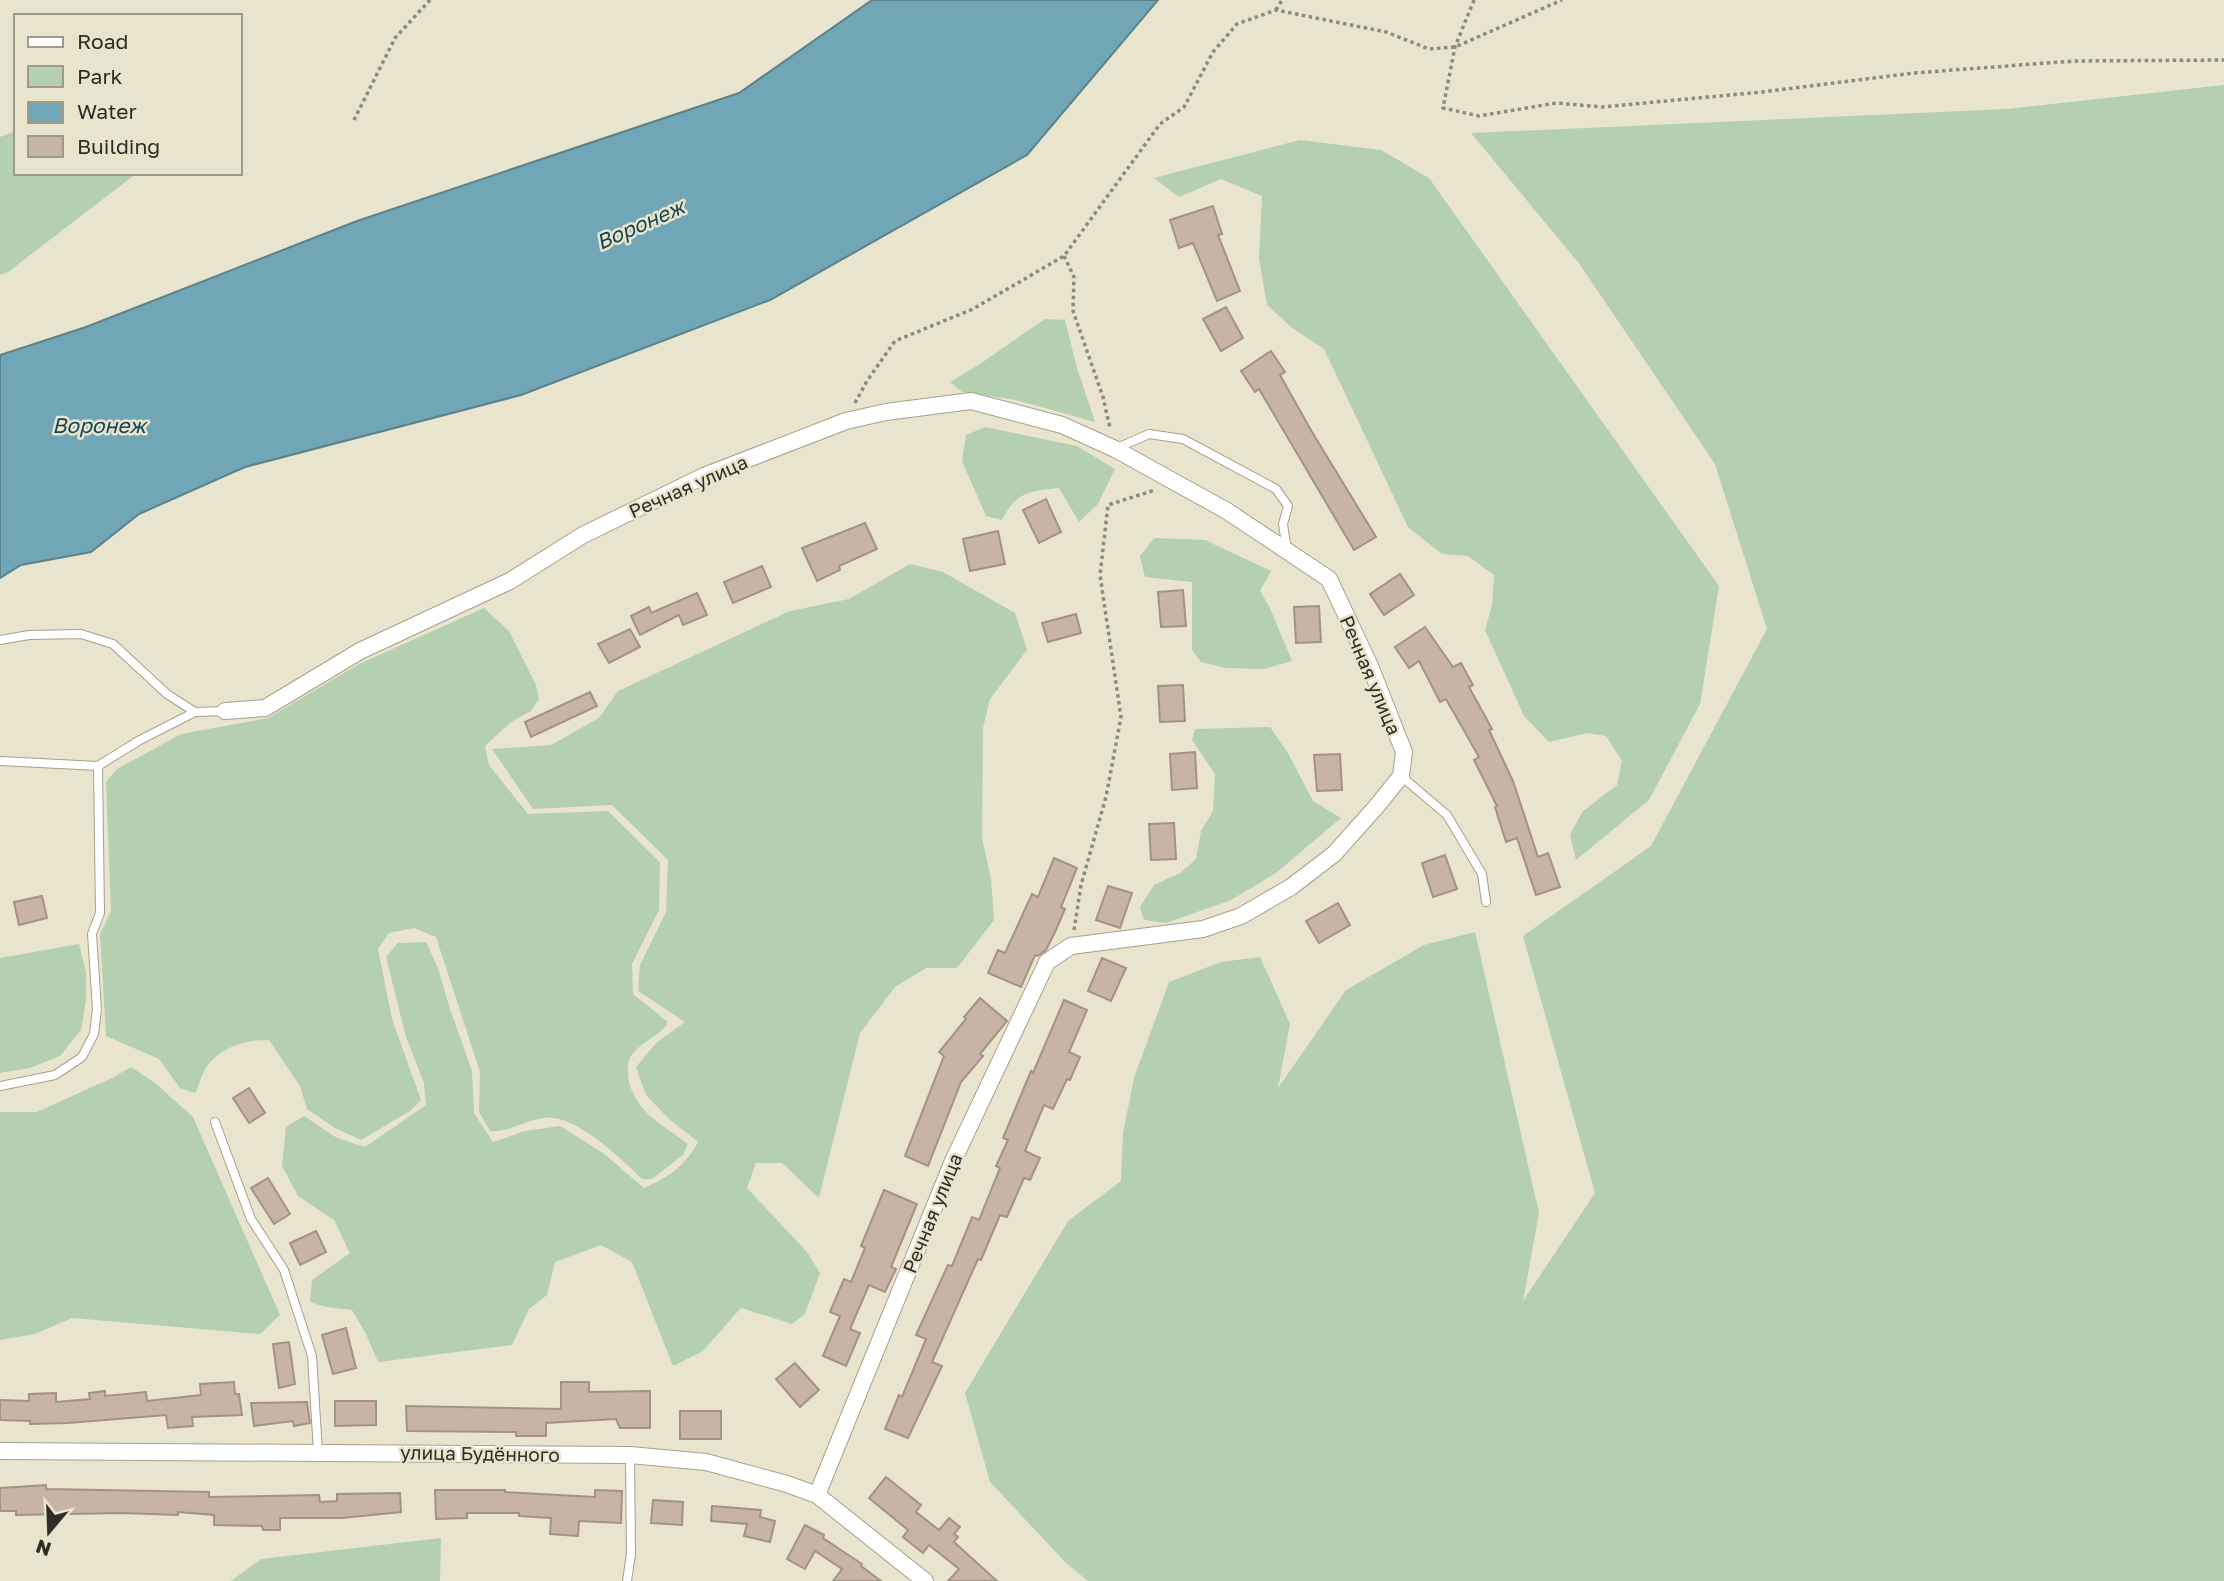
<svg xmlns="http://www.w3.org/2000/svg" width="2224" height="1581" font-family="'Golos Text',sans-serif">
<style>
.green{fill:#b4d0b1}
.water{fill:#70a6b6;stroke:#5c828a;stroke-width:2}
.building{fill:#c8b4a6;stroke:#a59284;stroke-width:2}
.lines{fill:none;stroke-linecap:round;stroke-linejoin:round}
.service-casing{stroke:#a5a18b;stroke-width:10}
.minor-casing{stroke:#a5a18b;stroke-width:18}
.path{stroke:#8e8a7b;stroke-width:3.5;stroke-dasharray:3.5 3.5;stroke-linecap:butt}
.service{stroke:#fff;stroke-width:8}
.minor{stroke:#fff;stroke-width:16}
.labels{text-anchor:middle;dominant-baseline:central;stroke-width:5;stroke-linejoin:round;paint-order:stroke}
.street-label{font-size:19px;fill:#2f2d25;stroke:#e9e4ce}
.water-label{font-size:21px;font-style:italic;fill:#154652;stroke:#e9e4ce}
</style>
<rect width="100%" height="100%" fill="#e9e4ce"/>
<g class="green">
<path d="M2224,85V1581H1088L1066,1563L990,1482L965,1393L1068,1221L1121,1181L1123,1133L1134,1078L1169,982L1221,962L1260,957L1290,1024L1278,1088L1346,990L1424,945L1475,932L1539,1213L1523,1301L1595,1193L1523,936L1651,846L1767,629L1715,464L1578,262L1471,133L2007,109Z"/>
<path d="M16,131V173H137L8,272L0,275V137Z"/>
<path d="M1300,140L1381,150L1429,178L1719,586L1700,704L1649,800L1576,860L1570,835L1582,812L1617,785L1622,761L1606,736L1587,733L1549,742L1524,716L1485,630L1492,605L1494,575L1468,556L1442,554L1408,527L1324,349L1291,327L1267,305L1259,259L1262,196L1221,179L1179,197L1154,178Z"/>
<path d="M1045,319L1065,320L1077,368L1095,422L1016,400L962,392L950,382L980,364Z"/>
<path d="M985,427L1077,446L1115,469L1098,504L1079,522L1059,488C1029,491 1016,492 1002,520L986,516L962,461L966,435Z"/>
<path d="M1154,538L1205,540L1271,571L1260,591L1270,608L1292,661L1264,669L1226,668L1201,662L1192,650V582L1145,577L1140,556Z"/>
<path d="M910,564L943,572L1015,613L1027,650L990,699L983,728L982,838L991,879L994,920L957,968H926L895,987L860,1033L819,1198L782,1163H756L747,1188L807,1252L820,1273L805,1314L792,1324L741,1308L703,1351L673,1366L632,1262L601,1245L555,1262L547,1295L529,1309L512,1345L378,1362L366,1334L352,1310L326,1307L310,1302L312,1280L350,1253L334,1220L298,1196L282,1166L286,1127L304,1116L337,1138L365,1147L426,1105L424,1083L406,1037L386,957L398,943L426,942L438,968L450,1009L472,1071L474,1113L493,1142L525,1131L560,1126L603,1153L644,1188C668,1178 686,1165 698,1142L669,1119L646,1095L636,1067L657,1042L685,1022L638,991L640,965L666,912L668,860L612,805L533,809L492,749L551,745L599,718L618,691L790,611L849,599Z"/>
<path d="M484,608L509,631L536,685L539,699L531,711L511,722L485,746L489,765L528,814L608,811L660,862L659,910L632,964L633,994L668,1022C660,1038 637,1042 629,1060C627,1065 628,1076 629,1082C638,1115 663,1124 688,1144L683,1155L652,1179H642C620,1158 575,1113 543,1118C524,1121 509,1132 490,1131L479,1112L480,1072L436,937L414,928L389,933L378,949L392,1019L421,1100L410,1111L361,1140L335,1128L307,1109L300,1086L269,1040C247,1039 221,1047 207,1066C202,1074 199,1085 195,1093L180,1088L159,1059L106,1036L100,934L111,911L106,782L117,769L181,734L268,718L359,664Z"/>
<path d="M1270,727L1288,753L1313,801L1341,818L1276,873L1231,900L1166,923L1144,920L1140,907L1154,885L1180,873L1196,859L1201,831L1213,811L1215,774L1192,740L1195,729Z"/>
<path d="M79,944L86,972V1001L81,1030L60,1056L30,1068L0,1073V958Z"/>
<path d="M131,1067L155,1083L193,1117L280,1315L260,1334L72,1318L35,1334L0,1340V1112H37L112,1078Z"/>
<path d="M441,1538L440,1581H231L261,1559Z"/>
</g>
<path class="water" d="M872,0H1158L1027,155L770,300L521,395L245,467L139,514L91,552L21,565L0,578V355L86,327L357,221L739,93Z"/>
<g class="building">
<path d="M1213,206L1222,234L1218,235L1240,291L1217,301L1193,243L1179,248L1170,220Z"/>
<path d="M1226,307L1243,338L1221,351L1203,319Z"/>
<path d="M1271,351L1285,372L1280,375L1312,432L1376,537L1354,550L1259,389L1255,392L1241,371Z"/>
<path d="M1046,499L1061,532L1039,543L1023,510Z"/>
<path d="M865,523L877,549L839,566L840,570L817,581L802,548Z"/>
<path d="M998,531L1005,564L970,571L963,539Z"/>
<path d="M762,566L771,587L733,603L724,582Z"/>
<path d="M1400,574L1414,595L1384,615L1370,594Z"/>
<path d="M1183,590L1186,626L1161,627L1158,592Z"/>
<path d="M697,593L707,615L683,625L679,615L640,635L631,616L649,607L651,613Z"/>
<path d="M1319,606L1321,642L1296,643L1294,607Z"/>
<path d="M1076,614L1081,633L1048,642L1042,623Z"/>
<path d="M1425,627L1453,667L1461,663L1473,685L1469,687L1492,729L1489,730L1513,781L1538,857L1548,853L1560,887L1536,895L1517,838L1506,842L1495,807L1497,806L1474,760L1479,757L1446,699L1440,702L1419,661L1409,668L1395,647Z"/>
<path d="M630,629L640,647L609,663L598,644Z"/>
<path d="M1183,685L1185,721L1160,722L1158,686Z"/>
<path d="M590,692L597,706L531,737L525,722Z"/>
<path d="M1195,752L1197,788L1172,790L1170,754Z"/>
<path d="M1340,754L1342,790L1317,791L1314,755Z"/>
<path d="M1174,823L1176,859L1151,860L1149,824Z"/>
<path d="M1445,855L1457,889L1433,897L1422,863Z"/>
<path d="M1054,858L1077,868L1061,907L1065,909L1055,932L1046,950L1038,956L1035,955L1021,987L988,973L998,950L1005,953L1032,894L1038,897Z"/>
<path d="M1108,886L1132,893L1120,928L1096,920Z"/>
<path d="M42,896L47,918L19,925L14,902Z"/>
<path d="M1338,903L1350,925L1319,943L1306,921Z"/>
<path d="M1102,958L1126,968L1111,1001L1088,991Z"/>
<path d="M980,998L1007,1021L980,1054L983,1056L961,1082L928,1166L905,1156L944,1056L939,1052L966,1019L964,1017Z"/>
<path d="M1064,1000L1087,1010L1069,1052L1080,1057L1070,1080L1067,1079L1053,1109L1044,1105L1025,1151L1040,1158L1030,1180L1024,1178L1007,1217L1000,1215L981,1260L978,1259L932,1362L942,1366L908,1438L885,1429L899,1395L902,1397L926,1339L916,1335L948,1265L952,1266L972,1217L979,1220L1000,1168L996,1166L1008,1140L1003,1138L1031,1071L1033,1073Z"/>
<path d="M249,1088L265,1113L249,1123L233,1098Z"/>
<path d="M268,1178L290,1214L274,1224L251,1188Z"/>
<path d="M884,1190L917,1204L891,1267L896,1269L885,1292L869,1285L850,1329L860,1333L846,1366L823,1356L840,1316L830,1312L844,1279L851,1282L865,1248L861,1246Z"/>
<path d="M316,1231L326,1252L300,1265L290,1243Z"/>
<path d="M346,1328L356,1368L333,1374L322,1335Z"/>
<path d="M289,1342L295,1384L279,1388L273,1344Z"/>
<path d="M795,1363L819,1390L800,1407L776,1379Z"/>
<path d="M234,1382L235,1394H239L242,1415L192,1417L193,1426L168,1428L166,1415L68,1423L30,1424V1421L0,1420V1400L29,1401V1394L56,1393V1402L90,1399L89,1393L105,1391V1396L146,1392L147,1401L201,1395L200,1384Z"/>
<path d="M561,1382H589V1392L650,1391V1428H620L616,1419L546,1423V1436H516V1432L407,1431L406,1406L561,1409Z"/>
<path d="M335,1401H376V1425L335,1426Z"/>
<path d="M307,1402L310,1423L294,1426L293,1421L254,1426L251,1403Z"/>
<rect x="680" y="1411" width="41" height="28"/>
<path d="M886,1477L921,1505L916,1512L939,1530L949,1518L960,1527L954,1534L958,1537L954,1542L997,1581H948L959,1569L929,1545L923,1553L903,1537L908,1530L869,1498Z"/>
<path d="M46,1485V1489L209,1492V1497L319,1495L320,1502L337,1501V1494L400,1493L401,1512L342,1518H280V1530H263L262,1526L214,1525V1515L178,1512V1515L122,1513L16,1515V1511H0V1488Z"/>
<path d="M435,1490H505V1492L595,1497V1490L622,1491L621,1523L579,1521L578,1536L550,1534L551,1518L519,1516V1513H467V1518L436,1519Z"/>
<path d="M653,1500L683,1502L682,1525L651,1523Z"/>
<path d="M712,1506L761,1510L760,1517L775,1521L770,1542L744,1536L747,1524L711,1521Z"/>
<path d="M805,1525L824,1535L823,1538L862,1564L861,1566L881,1581H833L842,1569L815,1551L805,1569L787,1559Z"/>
</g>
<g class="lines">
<defs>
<g id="service">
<path d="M1117,448L1149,434L1183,439L1276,489L1288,506L1283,524L1287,551"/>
<path d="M0,640L29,635L81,634L113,644L167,694L195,712L225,711"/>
<path d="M0,761L98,766L140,740L195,712"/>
<path d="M1401,776L1447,815L1482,874L1486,902"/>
<path d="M0,1086L55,1075L82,1057L94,1034L97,1009L92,934L100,913L98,766"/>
<path d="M215,1122L251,1219L284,1270L312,1356L318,1452"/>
<path d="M627,1581L631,1554L630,1455"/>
</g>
<g id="minor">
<path d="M225,711L265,708L360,651L510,581L583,535L704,476L846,421L886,412L971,401L1062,425L1115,449L1227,511L1329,579L1370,666L1404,752L1401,776L1376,807L1334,854L1291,887L1241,916L1203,929L1071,946L1047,962L953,1161L817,1495"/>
<path d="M0,1451L630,1455L706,1462L787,1484L817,1495L925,1581"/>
</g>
</defs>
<use href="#service" class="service-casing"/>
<use href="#minor" class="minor-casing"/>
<g class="path">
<path d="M1474,0L1455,47L1443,108L1479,116L1556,103L1602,107L1762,92L1914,73L2073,61L2224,60"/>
<path d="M1276,10L1282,0"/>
<path d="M354,120L395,38L430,0"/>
<path d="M1064,256L1074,277L1073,311L1103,397L1110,428"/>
<path d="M855,403L867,381L895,341L973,309L1064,256L1160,124L1184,107L1213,52L1237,24L1276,10L1386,32L1429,49L1455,47L1562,0"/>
<path d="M1074,930L1081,885L1106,797L1121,717L1100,575L1108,505L1155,490"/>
</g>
<use href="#service" class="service"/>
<use href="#minor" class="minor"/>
</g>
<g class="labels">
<g class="street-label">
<text transform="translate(688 486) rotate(-24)">Речная улица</text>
<text transform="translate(1371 675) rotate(67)">Речная улица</text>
<text transform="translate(932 1213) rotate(-68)">Речная улица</text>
<text transform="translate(480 1453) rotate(1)">улица Будённого</text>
</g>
<g class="water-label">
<text transform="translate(640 224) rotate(-24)">Воронеж</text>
<text x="99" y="425">Воронеж</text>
</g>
</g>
<rect x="14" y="14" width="228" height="161" fill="#e9e4ce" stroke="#9f9b8a" stroke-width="2"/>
<rect x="28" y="37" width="35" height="10" fill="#ffffff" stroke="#9f9b8a" stroke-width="2"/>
<text x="77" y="49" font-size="21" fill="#2f2d25">Road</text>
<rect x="28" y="66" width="35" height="21" fill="#b4d0b1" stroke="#9f9b8a" stroke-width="2"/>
<text x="77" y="84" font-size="21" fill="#2f2d25">Park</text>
<rect x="28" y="102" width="35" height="21" fill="#70a6b6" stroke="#9f9b8a" stroke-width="2"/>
<text x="77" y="119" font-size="21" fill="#2f2d25">Water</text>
<rect x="28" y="136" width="35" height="21" fill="#c8b4a6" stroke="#9f9b8a" stroke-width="2"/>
<text x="77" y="154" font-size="21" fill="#2f2d25">Building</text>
<g transform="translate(49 1532) rotate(199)" stroke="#e9e4ce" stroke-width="5" paint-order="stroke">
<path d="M0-5L12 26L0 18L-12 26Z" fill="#2f2d25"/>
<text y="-10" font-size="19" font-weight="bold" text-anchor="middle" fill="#2f2d25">N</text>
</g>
</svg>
